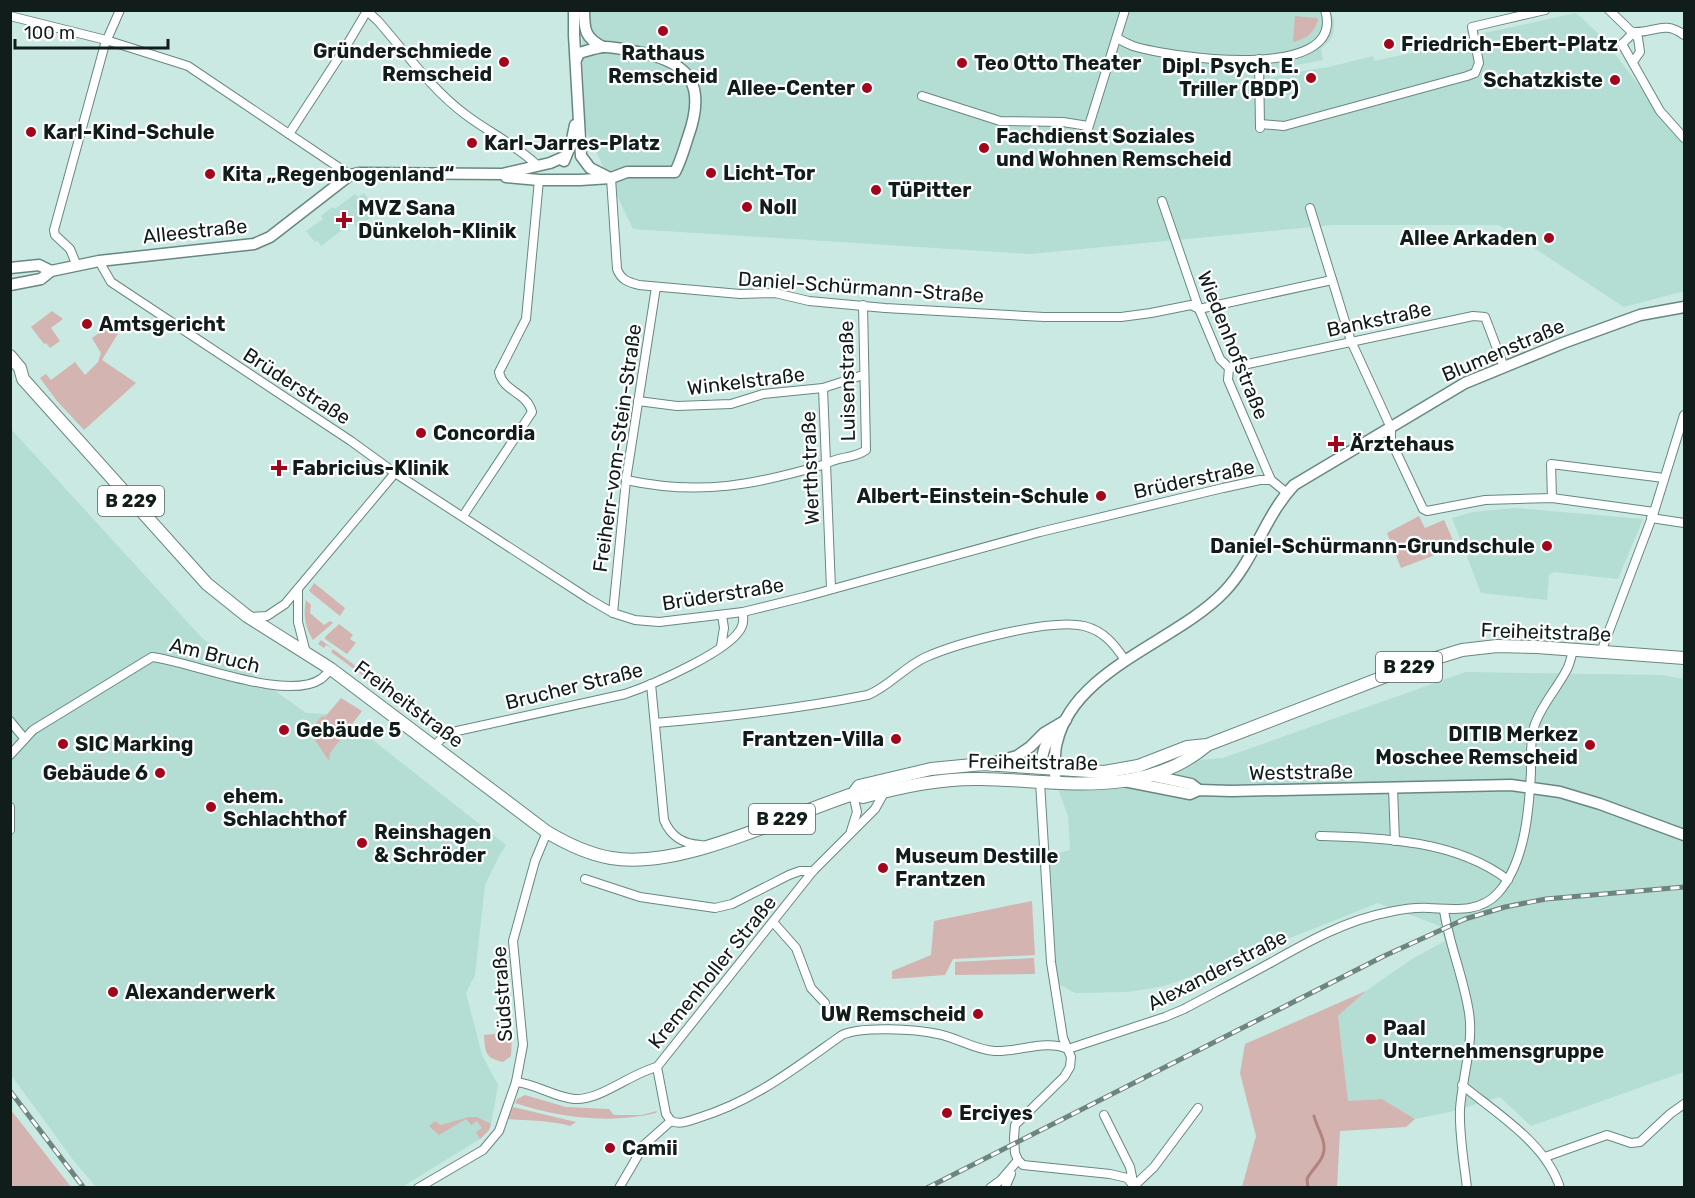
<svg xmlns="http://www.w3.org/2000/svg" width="1695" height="1198" font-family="Rubik,sans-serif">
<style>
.built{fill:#b4ddd4}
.green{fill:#d3b4b1}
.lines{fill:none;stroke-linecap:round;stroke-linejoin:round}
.stream{stroke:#b1827e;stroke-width:3}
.minor-casing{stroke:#698781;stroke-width:10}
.tertiary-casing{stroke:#698781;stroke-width:13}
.primary-casing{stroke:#698781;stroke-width:14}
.minor{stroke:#fff;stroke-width:8}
.tertiary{stroke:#fff;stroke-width:10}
.primary{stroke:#fff;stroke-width:12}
.rail-casing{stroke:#6e847f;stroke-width:5}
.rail{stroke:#fff;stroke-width:3;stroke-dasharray:9;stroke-linecap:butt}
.poi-dot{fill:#a2051c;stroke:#fff;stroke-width:2}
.labels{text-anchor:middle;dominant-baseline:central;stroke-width:4.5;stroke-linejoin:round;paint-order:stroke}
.shield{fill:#fff;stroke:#58615f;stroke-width:1.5}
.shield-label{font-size:18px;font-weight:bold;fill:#111d1a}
.poi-label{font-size:20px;font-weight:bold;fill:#111d1a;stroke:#fff;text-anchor:start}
.street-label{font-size:20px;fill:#111d1a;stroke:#fff}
</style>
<rect width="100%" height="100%" fill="#c9e9e2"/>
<g class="built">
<path d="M581,11H1330L1334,19V31L1331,39L1321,49L1323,60L1270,70V78L1284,74L1329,67L1373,56L1374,61L1481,38L1480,34L1576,13L1602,37L1684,145V291L1624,307L1499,225H1333L1030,254L633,229L585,128Z"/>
<path d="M364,193L374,207L372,209L376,214L357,228L353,222L321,246L318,241L315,242L306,231L323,219L321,216L332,207L335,209L355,194L358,197Z"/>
<path d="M10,428L202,638L306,713L341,715L506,845L498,858L485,885L475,975L466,993L482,1055L498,1085L491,1124L489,1130L480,1139L402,1187H96L74,1161L11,1075Z"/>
<path d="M1516,508L1643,519L1618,579L1554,572L1549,575L1547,600L1481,593L1452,518L1473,512Z"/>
<path d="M1466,672L1662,675L1684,679V1072L1531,1126L1500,1097L1450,1112L1415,1119L1382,1099L1348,1101L1338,1016L1366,991L1412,959L1445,941L1440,926L1378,903L1212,969L1164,986L1128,992L1075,993L1057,983L1050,855L1070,850L1068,816L1052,772L1223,758Z"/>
</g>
<g class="green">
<path d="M1295,16L1317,18L1318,20C1315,32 1306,39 1293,42Z"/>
<path d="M52,311L63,319L51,328L60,341L50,348L46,343L44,344L31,327Z"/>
<path d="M116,321L123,325L102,360L136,383L84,430L57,401L40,378L46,374L51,380L75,362L85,375L98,362L101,353L92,338Z"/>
<path d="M1419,516L1425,528L1444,520L1456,547L1401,568L1387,533Z"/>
<path d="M314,583L345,608L340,616L309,591Z"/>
<path d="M306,600L311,605L310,613L324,625L330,621L333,623L313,640C305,627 303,615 306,600Z"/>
<path d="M339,624L353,635L350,639L356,643L347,654L325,639V637Z"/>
<path d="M321,640L378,683L384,676L385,684L427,717L426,722L331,652L333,649L326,645L324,648L318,644Z"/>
<path d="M341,698L362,711L330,753L329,761L309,731L322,716L325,717Z"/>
<path d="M1032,901L1035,955L953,959L945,975L892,979V971L931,955L934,921Z"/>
<path d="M1034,958L1035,974L955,975V962Z"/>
<path d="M1366,991L1338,1016L1348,1101L1382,1099L1415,1119L1406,1127L1340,1131L1337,1187H1242L1256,1136L1240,1073L1245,1044Z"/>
<path d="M503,1033L505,1038L512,1037L511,1056L503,1062C485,1058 485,1052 484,1035Z"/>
<path d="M525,1095L566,1107L609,1109L614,1115H641L657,1111L656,1113C610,1124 560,1118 515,1103L517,1099Z"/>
<path d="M513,1107L576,1122L570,1126C550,1120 530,1121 508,1119Z"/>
<path d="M10,1110H11L71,1187H11Z"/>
<path d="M469,1117H477L491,1124L489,1130L480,1139L476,1132L482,1128L477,1121L471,1125L466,1119L439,1135L429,1126L435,1121L441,1125Z"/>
</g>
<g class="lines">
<path class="stream" d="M1308,1188L1307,1179C1311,1171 1317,1166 1321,1159C1330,1145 1317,1129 1314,1116"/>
<defs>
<g id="minor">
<path d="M366,10L378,21C406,53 432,90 466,115C490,133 516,145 537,165"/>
<path d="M1609,10L1638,38L1640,52L1633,62"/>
<path d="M10,16L106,40L188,66L350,175"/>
<path d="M1634,32L1622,44L1660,111L1684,138"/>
<path d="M1634,32C1655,33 1664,20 1684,35"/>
<path d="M1117,38C1122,41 1128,44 1133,46C1168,57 1348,84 1325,10"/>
<path d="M1259,59L1260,128"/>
<path d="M922,96L1000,121L1063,122L1088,126"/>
<path d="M1260,124L1284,126L1467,76L1475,73L1479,63L1472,27L1545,10"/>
<path d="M289,134L345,48L367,11"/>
<path d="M1086,135L1125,10"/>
<path d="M611,178L617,269C621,280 628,282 639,285L740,294L775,293L809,301L885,308L1044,317H1121L1151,313L1191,305L1199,309L1332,280"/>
<path d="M1162,201L1199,309L1220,359L1229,368"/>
<path d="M1310,208L1351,341L1391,428V441L1423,509L1427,511L1485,500L1552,498L1654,512"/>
<path d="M99,261L111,282L351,441L395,473L589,599L613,613L635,620L659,622L743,612L804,597L1040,532L1223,488L1260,480H1271"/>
<path d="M77,266L70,249L55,235L54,230L105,44L120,10"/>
<path d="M1229,368L1473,316L1485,317L1504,367"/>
<path d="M1229,368L1228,380L1271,480L1287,493"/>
<path d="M823,388L831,589"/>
<path d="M638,401L677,406L731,404L763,394L823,388L863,375"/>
<path d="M626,480C700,496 755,485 826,464C838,456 854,459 866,450L863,305"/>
<path d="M1552,498L1551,464L1664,478"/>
<path d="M463,516L532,412C527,392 503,392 499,372L526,319L539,180"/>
<path d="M1651,518L1684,523"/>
<path d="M298,589V622L306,653"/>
<path d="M613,613L626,480L656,287"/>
<path d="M250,617L267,616L285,604L395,473"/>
<path d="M721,646L724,628L722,615"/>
<path d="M1601,652L1654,512L1684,415"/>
<path d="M651,684L664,820C671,837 683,844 701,845"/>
<path d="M10,721L24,738"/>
<path d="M655,723C727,717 797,709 868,695C890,686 904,667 926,657C958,643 1050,618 1084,626C1104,631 1114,644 1125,660"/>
<path d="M433,748L441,739L457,731L625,694C649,686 734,650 742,626C744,622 743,616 743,612"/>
<path d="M10,755L33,730L152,657C192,662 287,702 321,679C325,676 328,672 331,669"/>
<path d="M1040,782L1051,962L1063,1038L1071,1057L1070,1067L1064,1077L1015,1125L1014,1138L1015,1153L1018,1160L1023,1165L1110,1174L1127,1178L1134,1186"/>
<path d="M1393,788L1395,841"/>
<path d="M10,807V830"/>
<path d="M851,831L857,812L853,794"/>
<path d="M1320,836C1383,838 1456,840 1508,880"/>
<path d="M585,879L640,897L715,908L732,904L789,875L800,871H813"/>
<path d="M1444,910C1449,945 1464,978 1469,1013C1474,1044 1462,1078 1460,1109C1459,1135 1464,1162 1467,1188"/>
<path d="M773,922L796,948L811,988L825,1003"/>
<path d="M516,1082C536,1084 554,1097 574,1099C600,1101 631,1073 657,1067"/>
<path d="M1462,1085C1496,1113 1547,1144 1560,1188"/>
<path d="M1104,1115L1130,1167L1134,1186"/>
<path d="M671,1121C680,1125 689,1121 698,1118C754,1101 795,1068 842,1035C861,1026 916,1029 938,1034C958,1038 975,1050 995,1051C1019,1052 1046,1039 1068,1049L1165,1017L1184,1009C1214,993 1243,978 1272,962C1309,941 1347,920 1389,912C1403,909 1416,907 1430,908C1454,909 1480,913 1498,893C1525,863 1529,811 1531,772C1531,757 1530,741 1534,727C1540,707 1556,690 1566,671C1570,665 1571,657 1573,650"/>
<path d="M671,1121L666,1114L657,1067L813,871L875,809L885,791"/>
<path d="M1545,1157L1607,1135L1631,1143L1640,1142L1670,1114L1684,1104"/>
<path d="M1134,1186L1154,1167L1198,1108"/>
<path d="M418,1188L483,1150L499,1131L516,1082L523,1045L513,941L535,861L547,832"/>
<path d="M619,1188L644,1145L671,1121"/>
<path d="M990,1188L1001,1180L1018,1160"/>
<path d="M1005,1188L1011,1174"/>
</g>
<g id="tertiary">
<path d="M574,10V35L581,156L590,168L608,177"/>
<path d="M584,10C584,30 585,38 603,47"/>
<path d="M564,161L571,144L575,125"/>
<path d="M506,177L539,180H580L611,178L627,172H675C681,161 684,149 688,137C705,89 694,64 643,53C631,51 614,46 602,47C595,48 587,51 579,53L577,58"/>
<path d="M10,268L39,265L51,271"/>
<path d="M10,285L41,279L51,271L99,261L254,244L270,237L350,175L359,173L502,174L550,163L566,156"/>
<path d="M992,763L1017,756L1030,747L1044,733L1066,720"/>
<path d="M1041,768C1042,752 1045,742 1056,730"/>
<path d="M1149,775L1191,784L1199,790"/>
<path d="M1124,781L1190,794L1199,790L1231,791L1511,785L1560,792L1600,804L1684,835"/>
<path d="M1055,783C1056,769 1053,754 1057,742C1074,669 1176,642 1224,592C1254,561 1264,517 1294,485L1465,383L1563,343L1640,315L1684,307"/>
</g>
<g id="primary">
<path d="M10,356L20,368L23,379L207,584L247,616L331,669L547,832C567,844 588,854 611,858C681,870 785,816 853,794L859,786L931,769L983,764L1104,772L1138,766L1187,747L1207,745L1420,663L1462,650L1497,646L1537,647L1684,658"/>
<path d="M853,794L863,797C901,787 941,778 981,779C1058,780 1141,800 1206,746"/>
</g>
</defs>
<use href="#minor" class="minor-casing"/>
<use href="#tertiary" class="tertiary-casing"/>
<use href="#primary" class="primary-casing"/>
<use href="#minor" class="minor"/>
<use href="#tertiary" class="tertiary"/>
<use href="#primary" class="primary"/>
<defs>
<g id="rail">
<path d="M10,1091L84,1188"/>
<path d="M927,1188L1384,956L1465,919L1505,907L1546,899L1684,887"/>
</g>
</defs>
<use href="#rail" class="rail-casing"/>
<use href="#rail" class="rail"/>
</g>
<g class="poi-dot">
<circle cx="663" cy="31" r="6"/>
<circle cx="1389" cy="44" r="6"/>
<circle cx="504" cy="62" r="6"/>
<circle cx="962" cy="63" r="6"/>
<circle cx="1311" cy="78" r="6"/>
<circle cx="1615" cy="80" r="6"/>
<circle cx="867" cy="88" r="6"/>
<circle cx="31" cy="132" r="6"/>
<circle cx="472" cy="143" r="6"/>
<circle cx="984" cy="148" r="6"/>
<circle cx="711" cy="173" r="6"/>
<circle cx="210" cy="174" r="6"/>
<circle cx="876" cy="190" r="6"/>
<circle cx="747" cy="207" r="6"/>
<path d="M341 211h6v6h6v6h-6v6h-6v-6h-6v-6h6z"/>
<circle cx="1549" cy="238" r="6"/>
<circle cx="87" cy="324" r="6"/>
<circle cx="421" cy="433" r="6"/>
<path d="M1333 435h6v6h6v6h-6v6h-6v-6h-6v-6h6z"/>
<path d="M276 459h6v6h6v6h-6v6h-6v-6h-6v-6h6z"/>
<circle cx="1101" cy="496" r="6"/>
<circle cx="1547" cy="546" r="6"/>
<circle cx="284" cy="730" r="6"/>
<circle cx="896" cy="739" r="6"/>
<circle cx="63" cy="744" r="6"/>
<circle cx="1590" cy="745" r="6"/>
<circle cx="160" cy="773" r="6"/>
<circle cx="211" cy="807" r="6"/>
<circle cx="362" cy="843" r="6"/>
<circle cx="883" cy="868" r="6"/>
<circle cx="113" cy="992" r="6"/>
<circle cx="978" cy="1014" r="6"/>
<circle cx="1371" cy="1039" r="6"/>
<circle cx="947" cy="1113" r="6"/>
<circle cx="610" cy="1148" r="6"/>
</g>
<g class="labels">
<g class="shield">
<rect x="98" y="486" width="66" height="30" rx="4.5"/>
<rect x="1376" y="652" width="66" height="30" rx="4.5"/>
<rect x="749" y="804" width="66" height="30" rx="4.5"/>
</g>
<g class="shield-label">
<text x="131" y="501">B 229</text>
<text x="1409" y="667">B 229</text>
<text x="782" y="819">B 229</text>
</g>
<g class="poi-label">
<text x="1401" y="44">Friedrich-Ebert-Platz</text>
<text x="492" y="51" text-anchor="end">Gründerschmiede<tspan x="492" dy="23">Remscheid</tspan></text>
<text x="663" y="53" text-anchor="middle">Rathaus<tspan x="663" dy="23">Remscheid</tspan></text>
<text x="974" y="63">Teo Otto Theater</text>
<text x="1299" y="66" text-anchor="end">Dipl. Psych. E.<tspan x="1299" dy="23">Triller (BDP)</tspan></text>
<text x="1603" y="80" text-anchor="end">Schatzkiste</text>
<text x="855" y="88" text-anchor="end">Allee-Center</text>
<text x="43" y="132">Karl-Kind-Schule</text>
<text x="996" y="136">Fachdienst Soziales<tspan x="996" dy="23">und Wohnen Remscheid</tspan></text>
<text x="484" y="143">Karl-Jarres-Platz</text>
<text x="723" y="173">Licht-Tor</text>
<text x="222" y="174">Kita „Regenbogenland“</text>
<text x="888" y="190">TüPitter</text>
<text x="759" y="207">Noll</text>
<text x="358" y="208">MVZ Sana<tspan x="358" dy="23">Dünkeloh-Klinik</tspan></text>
<text x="1537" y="238" text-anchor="end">Allee Arkaden</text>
<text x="99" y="324">Amtsgericht</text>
<text x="433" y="433">Concordia</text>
<text x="1350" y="444">Ärztehaus</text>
<text x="292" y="468">Fabricius-Klinik</text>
<text x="1089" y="496" text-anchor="end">Albert-Einstein-Schule</text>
<text x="1535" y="546" text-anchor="end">Daniel-Schürmann-Grundschule</text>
<text x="296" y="730">Gebäude 5</text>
<text x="1578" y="734" text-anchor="end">DITIB Merkez<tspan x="1578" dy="23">Moschee Remscheid</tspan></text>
<text x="884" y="739" text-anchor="end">Frantzen-Villa</text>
<text x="75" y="744">SIC Marking</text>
<text x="148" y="773" text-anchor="end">Gebäude 6</text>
<text x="223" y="796">ehem.<tspan x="223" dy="23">Schlachthof</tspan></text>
<text x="374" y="832">Reinshagen<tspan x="374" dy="23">&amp; Schröder</tspan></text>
<text x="895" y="856">Museum Destille<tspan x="895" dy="23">Frantzen</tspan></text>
<text x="125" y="992">Alexanderwerk</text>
<text x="966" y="1014" text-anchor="end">UW Remscheid</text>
<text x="1383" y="1028">Paal<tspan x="1383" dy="23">Unternehmensgruppe</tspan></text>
<text x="959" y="1113">Erciyes</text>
<text x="622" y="1148">Camii</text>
</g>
<g class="street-label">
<text transform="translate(195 231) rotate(-6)">Alleestraße</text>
<text transform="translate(861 287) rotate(4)">Daniel-Schürmann-Straße</text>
<text transform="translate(1379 319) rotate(-12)">Bankstraße</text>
<text transform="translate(1233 345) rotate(68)">Wiedenhofstraße</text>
<text transform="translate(1503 350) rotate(-23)">Blumenstraße</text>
<text transform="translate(746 381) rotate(-7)">Winkelstraße</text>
<text transform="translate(847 381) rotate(-91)">Luisenstraße</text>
<text transform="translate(297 386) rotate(33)">Brüderstraße</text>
<text transform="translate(617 448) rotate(-82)">Freiherr-vom-Stein-Straße</text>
<text transform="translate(810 468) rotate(-92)">Werthstraße</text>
<text transform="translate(1194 479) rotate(-12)">Brüderstraße</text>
<text transform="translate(723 594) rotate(-9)">Brüderstraße</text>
<text transform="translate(1546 632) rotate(2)">Freiheitstraße</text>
<text transform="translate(215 655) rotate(14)">Am Bruch</text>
<text transform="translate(574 686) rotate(-14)">Brucher Straße</text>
<text transform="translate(409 704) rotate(37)">Freiheitstraße</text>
<text transform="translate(1033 762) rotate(1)">Freiheitstraße</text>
<text transform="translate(1301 772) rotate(-1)">Weststraße</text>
<text transform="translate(1217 970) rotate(-27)">Alexanderstraße</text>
<text transform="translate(712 972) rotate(-51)">Kremenholler Straße</text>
<text transform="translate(502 994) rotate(-94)">Südstraße</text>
</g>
</g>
<rect width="1695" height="1198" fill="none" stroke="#111d1a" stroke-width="24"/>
<path d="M15 39v9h153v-9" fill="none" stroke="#111d1a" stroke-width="3"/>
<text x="24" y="39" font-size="18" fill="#111d1a" stroke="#ffffff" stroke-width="4.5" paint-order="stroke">100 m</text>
</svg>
